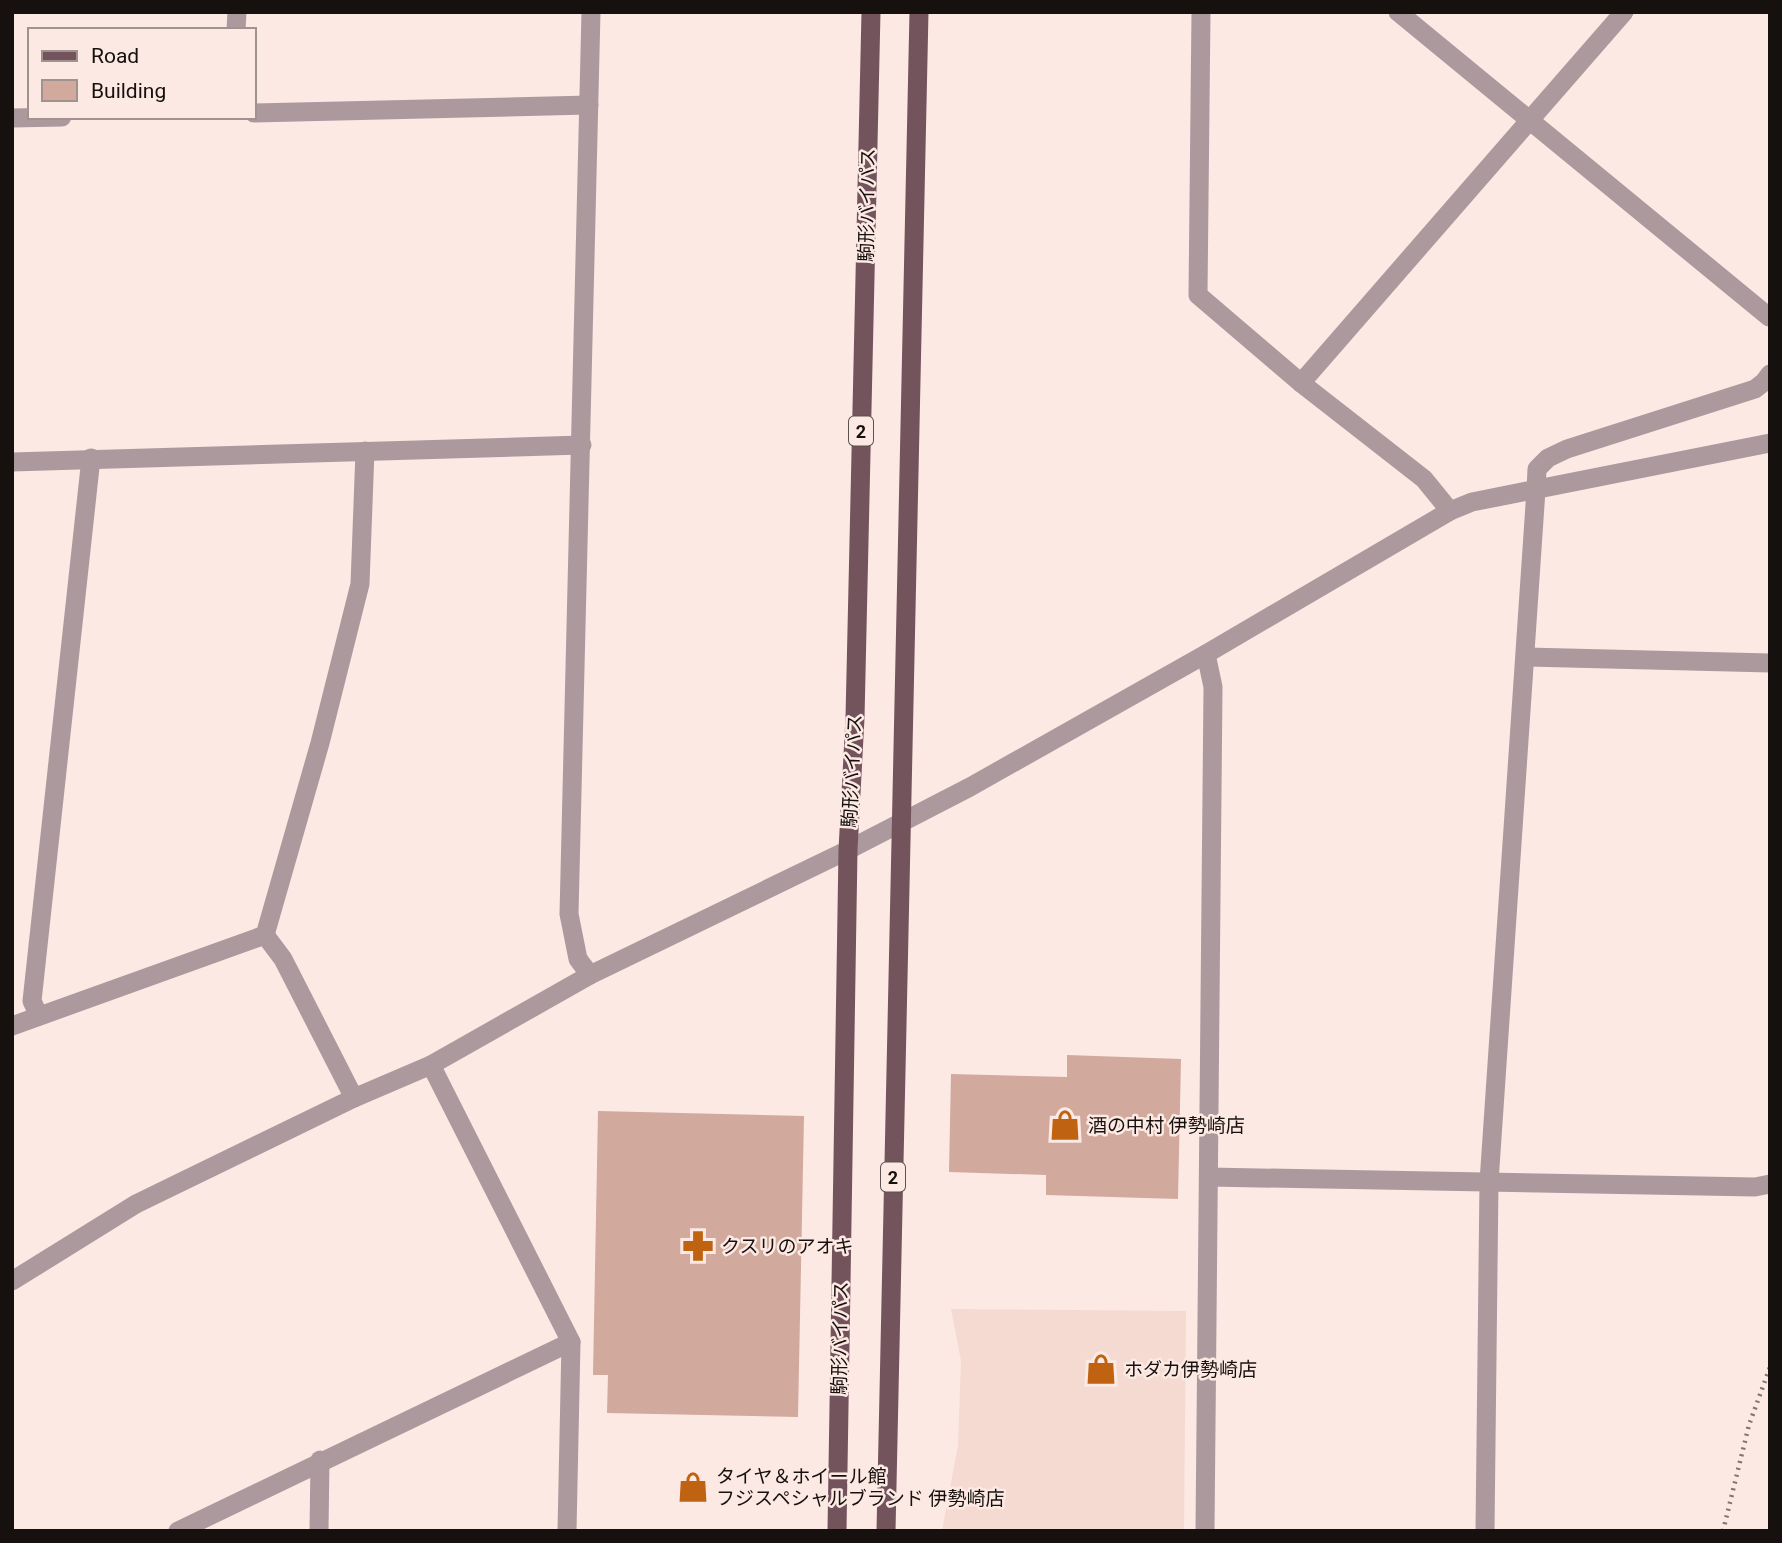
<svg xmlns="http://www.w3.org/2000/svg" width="1782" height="1543" font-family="Roboto,'Noto Sans JP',sans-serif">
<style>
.built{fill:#f4dad1}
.building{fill:#d1a99d}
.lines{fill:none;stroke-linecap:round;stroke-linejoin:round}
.path{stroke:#807470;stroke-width:4.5;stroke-dasharray:2 5;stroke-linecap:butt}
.service{stroke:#ac999e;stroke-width:19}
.minor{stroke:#ac999e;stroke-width:19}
.tertiary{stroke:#ac999e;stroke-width:19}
.primary{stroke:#73545d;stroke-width:19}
.labels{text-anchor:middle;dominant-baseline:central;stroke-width:5;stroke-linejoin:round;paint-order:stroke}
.shield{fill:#fce9e3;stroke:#5b514e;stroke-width:2}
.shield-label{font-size:18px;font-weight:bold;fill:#16100e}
.street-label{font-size:19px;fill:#16100e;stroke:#fce9e3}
.poi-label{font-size:19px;fill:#16100e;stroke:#fce9e3;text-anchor:start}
</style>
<rect width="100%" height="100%" fill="#fce9e3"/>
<path class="built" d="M951,1309L1186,1311L1184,1531H942L958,1445L961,1361Z"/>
<g class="building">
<path d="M1067,1055L1181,1059L1178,1199L1046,1195V1175L949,1172L951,1074L1067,1077Z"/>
<path d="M598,1111L804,1116L798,1417L607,1413L608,1375H593Z"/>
</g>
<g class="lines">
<path class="path" d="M1723,1531L1749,1425L1770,1367"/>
<g class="service">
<path d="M1301,383L1529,121"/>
<path d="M1536,490L1537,469L1548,458L1567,449L1755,389L1764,382L1770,374"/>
<path d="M1527,657L1770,663"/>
<path d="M39,1016L32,1001L91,458"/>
<path d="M1209,1177L1755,1187L1770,1184"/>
</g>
<g class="minor">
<path d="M1201,12L1198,295L1301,383L1424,479L1450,511L1472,502L1770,443"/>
<path d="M1398,12L1769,317"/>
<path d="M236,30L237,12"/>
<path d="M1529,121L1624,12"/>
<path d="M12,462L582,445"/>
<path d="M265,935L283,959L354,1098"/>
<path d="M12,1026L265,935L320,743L360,584L365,451"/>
<path d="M431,1065L571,1342L567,1531"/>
<path d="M178,1531L571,1342"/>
<path d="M319,1531L320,1460"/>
<path d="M1485,1531L1489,1182L1536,490"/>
</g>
<g class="tertiary">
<path d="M254,113L589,105"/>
<path d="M12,118L62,117"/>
<path d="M590,975L578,959L569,914L591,12"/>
<path d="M12,1281L136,1204L354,1098L431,1065L590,975L848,850L970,787L1206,654L1450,511"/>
<path d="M1205,1531L1213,687L1206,654"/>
</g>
<g class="primary">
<path d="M837,1531L848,850L855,718L871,12"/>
<path d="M886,1531L919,12"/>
</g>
</g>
<defs>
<symbol id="shop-bare" viewBox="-9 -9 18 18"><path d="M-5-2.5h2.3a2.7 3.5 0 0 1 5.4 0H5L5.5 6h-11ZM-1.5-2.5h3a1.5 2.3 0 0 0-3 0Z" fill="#bf6312" stroke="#fce9e3" stroke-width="2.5" paint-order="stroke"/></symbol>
<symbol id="pharmacy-bare" viewBox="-9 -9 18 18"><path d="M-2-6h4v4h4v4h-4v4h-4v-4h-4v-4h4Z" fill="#bf6312" stroke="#fce9e3" stroke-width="2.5" paint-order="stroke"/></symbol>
</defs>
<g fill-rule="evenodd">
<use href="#shop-bare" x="1043" y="1103" width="44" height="44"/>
<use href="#pharmacy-bare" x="676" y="1224" width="44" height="44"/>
<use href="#shop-bare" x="1079" y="1347" width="44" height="44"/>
<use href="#shop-bare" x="671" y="1465" width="44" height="44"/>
</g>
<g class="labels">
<g class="shield">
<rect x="849" y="416.5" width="24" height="29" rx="5"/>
<rect x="881" y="1162.5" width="24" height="29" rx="5"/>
</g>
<g class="shield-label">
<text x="861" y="431">2</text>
<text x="893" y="1177">2</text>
</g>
<g class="street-label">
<text transform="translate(867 205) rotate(-89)">駒形バイパス</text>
<text transform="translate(852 771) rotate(-87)">駒形バイパス</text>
<text transform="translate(840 1338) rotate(-89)">駒形バイパス</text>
</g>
<g class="poi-label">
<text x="1088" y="1125">酒の中村 伊勢崎店</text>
<text x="721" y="1246">クスリのアオキ</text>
<text x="1124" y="1369">ホダカ伊勢崎店</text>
<text x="716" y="1476">タイヤ＆ホイール館<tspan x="716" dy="22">フジスペシャルブランド 伊勢崎店</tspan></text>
</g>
</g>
<rect width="1782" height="1543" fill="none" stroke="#16100e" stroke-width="28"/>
<rect x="28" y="28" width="228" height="91" fill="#fce9e3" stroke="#a0928e" stroke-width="2"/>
<rect x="42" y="51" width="35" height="10" fill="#73545d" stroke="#a0928e" stroke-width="2"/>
<text x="91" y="63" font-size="21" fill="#16100e">Road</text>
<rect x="42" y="80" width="35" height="21" fill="#d1a99d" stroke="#a0928e" stroke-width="2"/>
<text x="91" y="98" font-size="21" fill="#16100e">Building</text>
</svg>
